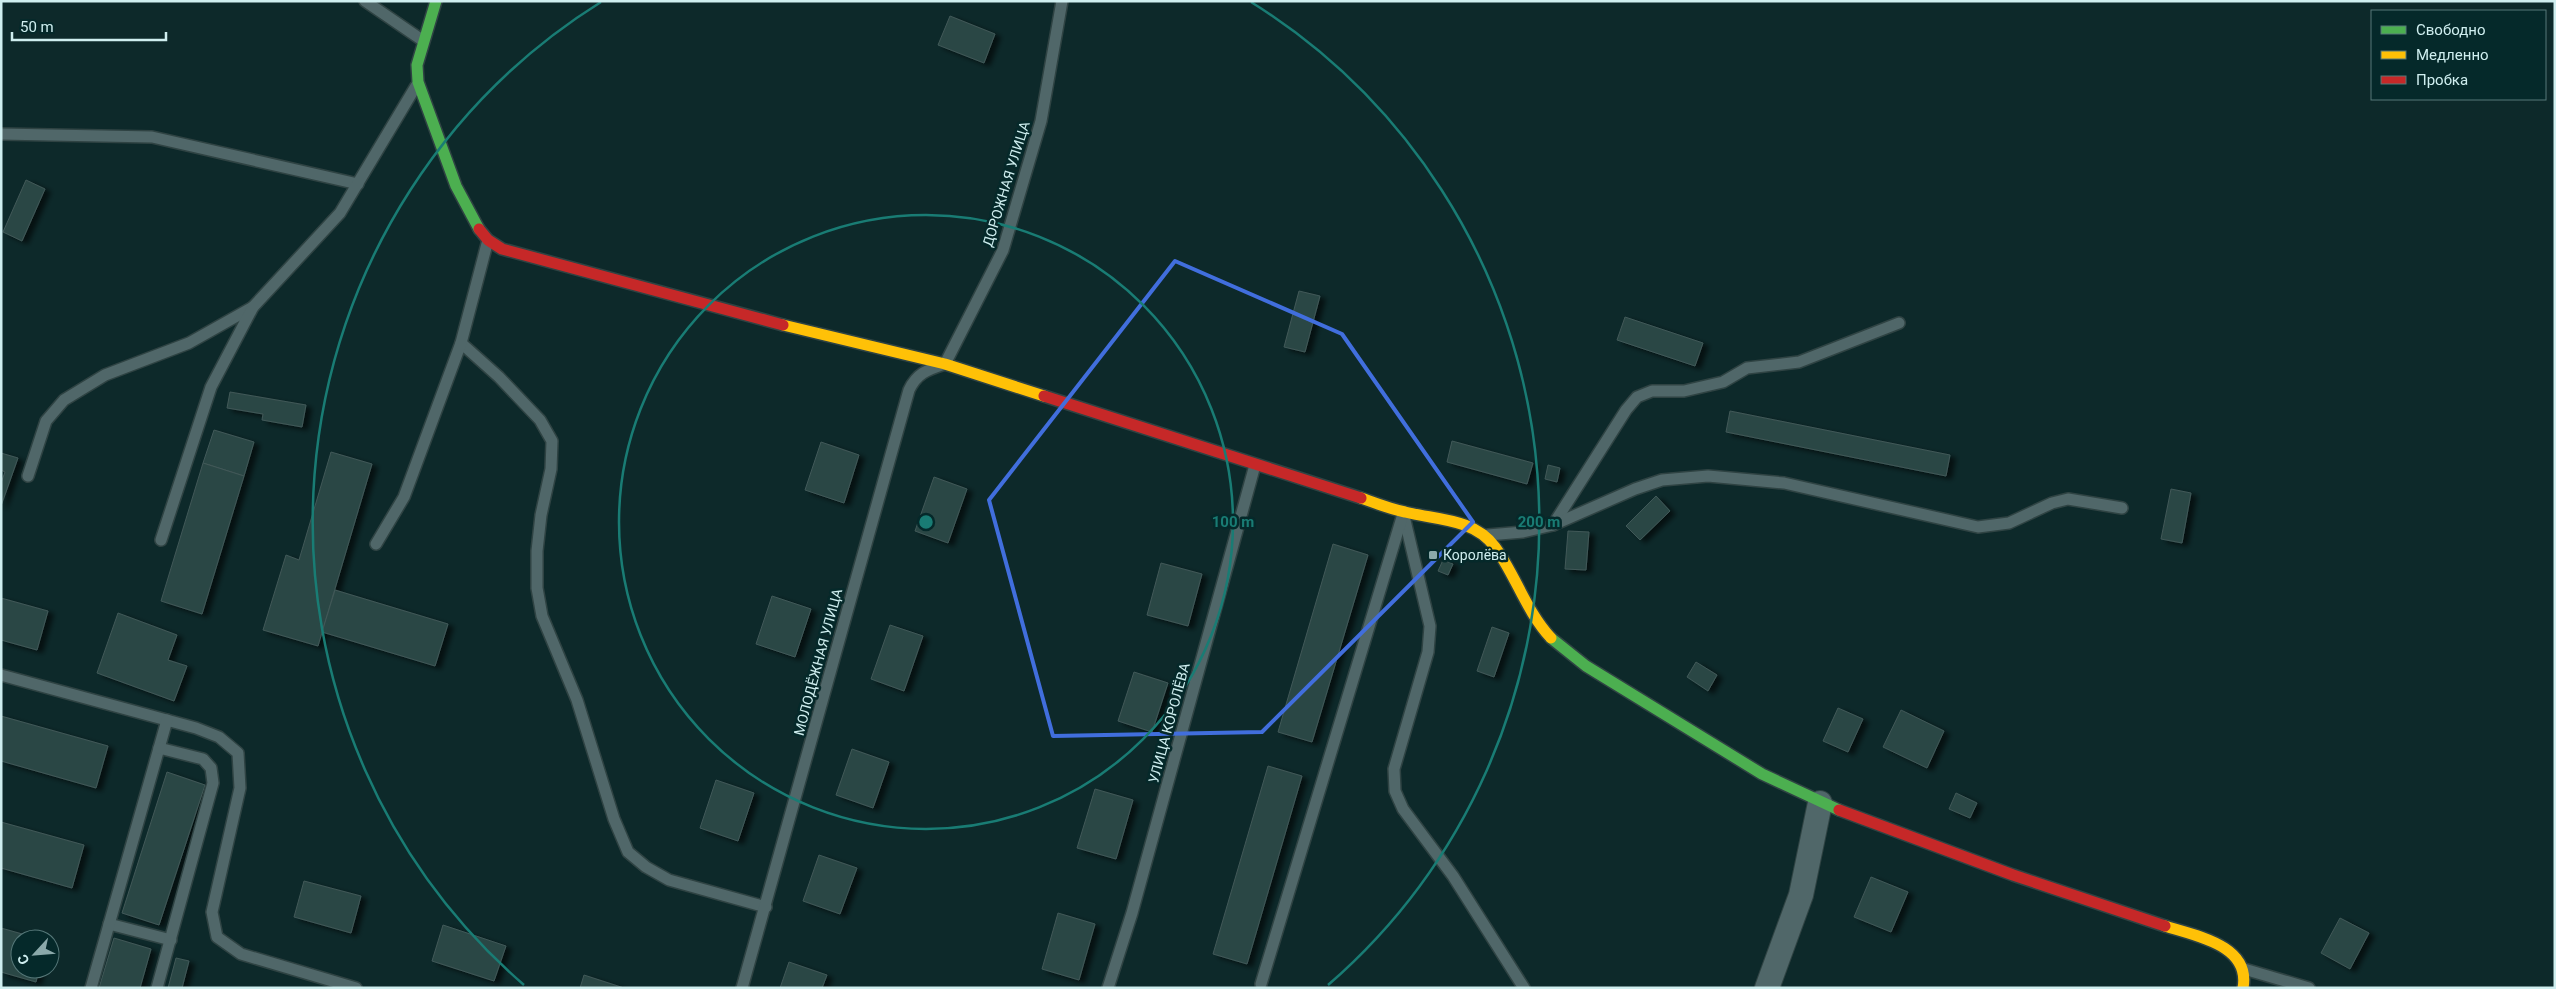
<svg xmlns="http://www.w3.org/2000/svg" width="2556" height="989" font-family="Roboto,sans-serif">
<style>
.building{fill:#2c4645;stroke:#415958;filter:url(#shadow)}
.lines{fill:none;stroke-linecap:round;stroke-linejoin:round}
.lane-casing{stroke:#2f4343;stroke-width:14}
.street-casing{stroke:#2f4343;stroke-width:26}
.fast-casing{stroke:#2f4343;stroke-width:14}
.slow-casing{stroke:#2f4343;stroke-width:14}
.jam-casing{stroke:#2f4343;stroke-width:14}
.lane{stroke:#506769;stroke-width:11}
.street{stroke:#506769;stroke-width:24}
.fast{stroke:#4caf50;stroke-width:11}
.slow{stroke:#ffc107;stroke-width:11}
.jam{stroke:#c62828;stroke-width:11}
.marked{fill:none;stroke:#416edd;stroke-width:4;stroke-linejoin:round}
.ring{fill:none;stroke:#197c74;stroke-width:2.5}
.poi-dot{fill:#8ba9aa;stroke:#05292a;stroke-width:2}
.labels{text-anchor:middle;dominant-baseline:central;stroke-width:5;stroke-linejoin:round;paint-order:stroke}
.street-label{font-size:14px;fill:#cfeeef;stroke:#05292a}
.poi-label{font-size:14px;fill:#cfeeef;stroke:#05292a;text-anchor:start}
.centre{fill:#197c74;stroke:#05292a;stroke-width:2.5}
.ring-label{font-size:15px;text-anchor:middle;font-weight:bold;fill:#197c74;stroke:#05292a;stroke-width:5;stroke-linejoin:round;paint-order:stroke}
</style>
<defs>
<filter id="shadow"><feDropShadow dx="5.5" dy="3" stdDeviation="2.5" flood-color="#0009"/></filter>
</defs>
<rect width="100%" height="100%" fill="#0d292a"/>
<g class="building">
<path d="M950,16L995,34L984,63L938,45Z"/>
<path d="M26,180L45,189L22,241L3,232Z"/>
<path d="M1299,291L1320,296L1305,352L1284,347Z"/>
<path d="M1625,317L1703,343L1695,366L1617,340Z"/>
<path d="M230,392L306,405L302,427L262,420L263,414L227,408Z"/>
<path d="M1730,411L1950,455L1946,476L1726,432Z"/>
<path d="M214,430L254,442L244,476L203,463Z"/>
<path d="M1452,441L1533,463L1527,484L1447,462Z"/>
<path d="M821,442L859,455L844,503L805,490Z"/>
<path d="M331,452L372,464L318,646L263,630L286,555L299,560Z"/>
<path d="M1,453L18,458L1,506V483L5,472L1,470Z"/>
<path d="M203,463L244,476L202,614L161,601Z"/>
<path d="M1548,465L1560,468L1557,482L1545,479Z"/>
<path d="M934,477L967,489L948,543L915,531Z"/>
<path d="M2171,489L2191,493L2182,543L2161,539Z"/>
<path d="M1656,496L1670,511L1640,540L1626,526Z"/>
<path d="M1568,531L1589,532L1586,570L1565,569Z"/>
<path d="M1333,544L1368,555L1312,742L1278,732Z"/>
<path d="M1443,560L1453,564L1448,575L1438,571Z"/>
<path d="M1161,563L1202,574L1188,626L1147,615Z"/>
<path d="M335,590L448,624L435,666L322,632Z"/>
<path d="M772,596L811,609L795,657L756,644Z"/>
<path d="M1,598L48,611L37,650L1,640Z"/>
<path d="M118,613L177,635L168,660L187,666L174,701L97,673Z"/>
<path d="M890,625L923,636L904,691L871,679Z"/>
<path d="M1492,627L1509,633L1494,677L1477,671Z"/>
<path d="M1696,662L1717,675L1708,691L1687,677Z"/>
<path d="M1134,672L1168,683L1152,732L1118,721Z"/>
<path d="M1838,708L1863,719L1848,752L1823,741Z"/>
<path d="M1901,710L1944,731L1927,768L1883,747Z"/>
<path d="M1,716L108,746L96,788L1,761Z"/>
<path d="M852,749L889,762L873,808L836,795Z"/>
<path d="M1268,766L1302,776L1247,964L1213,954Z"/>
<path d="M167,772L205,785L159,925L122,913Z"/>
<path d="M716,780L754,793L738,841L700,828Z"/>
<path d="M1095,789L1133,800L1116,859L1077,848Z"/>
<path d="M1956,793L1977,803L1970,818L1949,809Z"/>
<path d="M1,822L84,845L72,888L1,868Z"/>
<path d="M819,855L857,868L840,914L803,901Z"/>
<path d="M1871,877L1908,892L1891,932L1854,917Z"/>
<path d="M304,881L361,896L351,933L294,917Z"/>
<path d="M1058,913L1095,924L1079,980L1042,969Z"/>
<path d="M2340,918L2369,933L2350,969L2321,953Z"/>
<path d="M443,925L506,946L494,981L432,961Z"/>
<path d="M1,928L40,939H20V969H39L36,982L1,972Z"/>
<path d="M114,938L151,949L140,988H99Z"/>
<path d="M176,958L189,961L182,988H168Z"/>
<path d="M789,962L827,975L822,988H780Z"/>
<path d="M584,975L624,988H580Z"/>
</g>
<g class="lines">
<defs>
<g id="lane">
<path d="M365,1L422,40"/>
<path d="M1,134L152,137L358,184"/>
<path d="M461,343L499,377L540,420L552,441L551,469L541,515L537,551V588L542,616L577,700L614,819L628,852L646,867L669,880L766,907"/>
<path d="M28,476L46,421L64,400L105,375L189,343L253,307"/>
<path d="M1403,512L1430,626L1428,652L1394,769L1395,791L1403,809L1453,876L1524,988"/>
<path d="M1553,525L1626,410L1637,397L1652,391H1684L1723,382L1747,368L1799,362L1899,323"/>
<path d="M1488,535L1523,532L1553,525L1635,489L1662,480L1708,476L1784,483L1978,527L2009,523L2052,503L2068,499L2122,508"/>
<path d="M161,540L211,387L253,307L340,213L416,86"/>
<path d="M376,544L404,497L461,343L488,240"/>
<path d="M1,675L196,728L219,737L238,753L240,788L212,912L217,937L241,954L356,988"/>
<path d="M109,924L171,940"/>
<path d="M2244,969L2309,988"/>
<path d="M1261,984L1403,514"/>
<path d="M91,988L167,720"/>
<path d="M157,988L213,783L211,768L203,759L159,748"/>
<path d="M742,988L909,390C917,373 927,370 945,364L1003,250L1041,121L1062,1"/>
<path d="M1108,988L1132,913L1255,465"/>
</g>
<path id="street" d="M1767,988L1801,895L1820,803"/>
<g id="fast">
<path d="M436,1L417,65L418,82L456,186L479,229"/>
<path d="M1551,638L1586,666L1762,774L1839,810"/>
</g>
<g id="slow">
<path d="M783,325L945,364L1044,396"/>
<path d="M1361,498C1375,503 1390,509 1405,512C1436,520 1474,518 1495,547C1516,576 1526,611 1551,638"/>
<path d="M2165,926C2196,936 2251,945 2243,988"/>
</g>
<g id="jam">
<path d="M479,229L488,240L502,249L783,325"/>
<path d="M1044,396L1361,498"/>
<path d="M1839,810L2013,875L2165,926"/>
</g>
</defs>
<use href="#lane" class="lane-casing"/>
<use href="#street" class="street-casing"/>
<use href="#fast" class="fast-casing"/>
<use href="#slow" class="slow-casing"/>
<use href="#jam" class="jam-casing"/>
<use href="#lane" class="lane"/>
<use href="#street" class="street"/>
<use href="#fast" class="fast"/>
<use href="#slow" class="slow"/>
<use href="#jam" class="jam"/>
</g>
<path class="marked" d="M1175,261L1342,334L1473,522L1262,732L1053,736L989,500Z"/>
<g class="ring">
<circle cx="926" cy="522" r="307"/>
<path d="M524 985A613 613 0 0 1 601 2M1251 2A613 613 0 0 1 1328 985"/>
</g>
<rect class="poi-dot" x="1428" y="550" width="10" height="10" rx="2.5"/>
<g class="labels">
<g class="street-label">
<text transform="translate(1006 184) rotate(-73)">ДОРОЖНАЯ УЛИЦА</text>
<text transform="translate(818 662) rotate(-75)">МОЛОДЁЖНАЯ УЛИЦА</text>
<text transform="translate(1169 723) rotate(-75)">УЛИЦА КОРОЛЁВА</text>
</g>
<g class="poi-label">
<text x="1443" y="555">Королёва</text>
</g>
</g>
<circle cx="926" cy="522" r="8" class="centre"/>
<g class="ring-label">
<text x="1233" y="527">100 m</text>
<text x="1539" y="527">200 m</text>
</g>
<rect width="2556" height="989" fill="none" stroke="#cfeeef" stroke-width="5"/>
<rect x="2371" y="10" width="175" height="90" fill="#05292a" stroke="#567879"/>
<rect x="2381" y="26" width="25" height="8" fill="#4caf50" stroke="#567879"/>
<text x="2416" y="35" font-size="15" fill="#cfeeef">Свободно</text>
<rect x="2381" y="51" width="25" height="8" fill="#ffc107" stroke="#567879"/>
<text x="2416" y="60" font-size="15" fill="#cfeeef">Медленно</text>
<rect x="2381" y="76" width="25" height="8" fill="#c62828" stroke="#567879"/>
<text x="2416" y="85" font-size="15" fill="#cfeeef">Пробка</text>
<g transform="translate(35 954) rotate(244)"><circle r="24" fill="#05292a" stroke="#567879"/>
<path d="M0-4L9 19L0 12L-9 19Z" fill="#8ba9aa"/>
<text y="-8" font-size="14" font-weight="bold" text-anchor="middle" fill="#cfeeef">С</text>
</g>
<path d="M12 32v8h154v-8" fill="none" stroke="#cfeeef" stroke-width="2.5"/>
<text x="20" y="32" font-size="15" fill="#cfeeef" stroke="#05292a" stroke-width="4" paint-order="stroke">50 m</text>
</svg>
